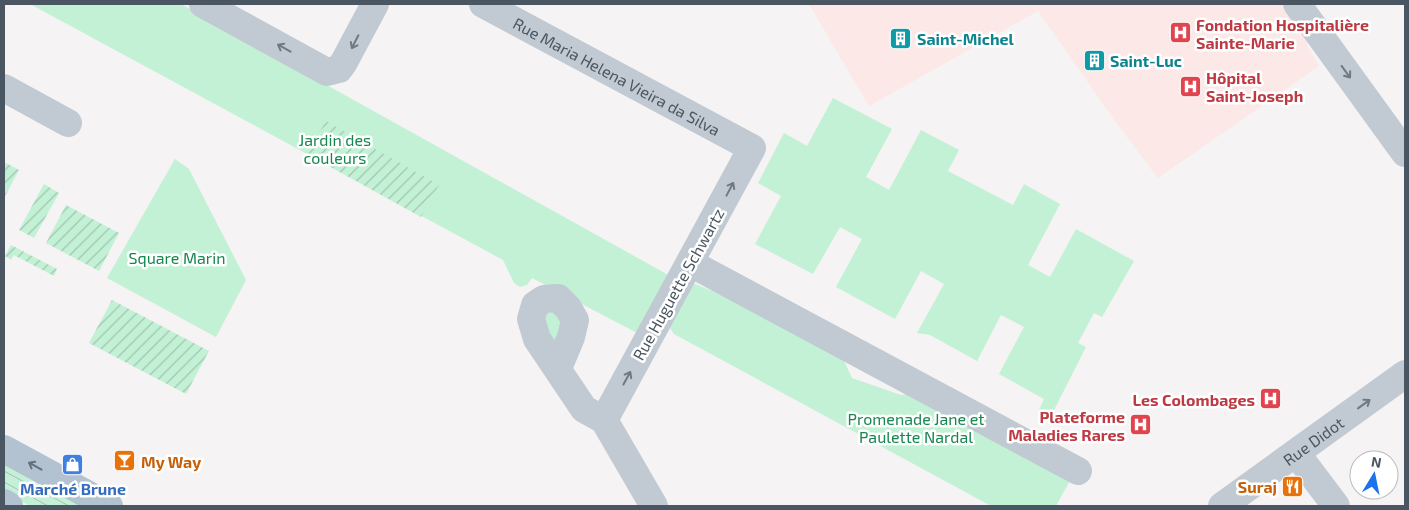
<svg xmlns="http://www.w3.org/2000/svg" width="1409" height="510" font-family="'Exo 2',sans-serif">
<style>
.medical{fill:#fce8e6}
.green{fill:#c3f1d5}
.garden{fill:url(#garden-furrows)}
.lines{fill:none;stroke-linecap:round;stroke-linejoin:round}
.minor{stroke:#c1cad2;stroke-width:28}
.major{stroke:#b3c2d1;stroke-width:28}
.tram{stroke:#b5b8bd;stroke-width:1}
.oneway{stroke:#6e7983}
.oneway2{stroke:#64717d}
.labels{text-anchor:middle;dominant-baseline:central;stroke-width:5;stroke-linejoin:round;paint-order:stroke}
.health-label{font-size:16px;font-weight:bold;fill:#be3a42;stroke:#fff;text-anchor:start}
.culture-label{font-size:16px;font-weight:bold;fill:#0d838f;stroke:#fff;text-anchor:start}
.street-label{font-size:16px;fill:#4a5661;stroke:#fff}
.park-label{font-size:16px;fill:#17864f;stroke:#fff}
.food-label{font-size:16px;font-weight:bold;fill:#c56008;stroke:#fff;text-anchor:start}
.shop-label{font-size:16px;font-weight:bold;fill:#366cbe;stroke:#fff}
</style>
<defs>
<pattern id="garden-furrows" width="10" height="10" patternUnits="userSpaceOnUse" patternTransform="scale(1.25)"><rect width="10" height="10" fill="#c3f1d5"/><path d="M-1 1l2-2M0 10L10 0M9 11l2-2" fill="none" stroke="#a0c6b0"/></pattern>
</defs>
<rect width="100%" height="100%" fill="#f5f3f3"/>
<path class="medical" d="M809,4H1283L1308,40L1306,44L1319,66L1158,178L1113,118L1038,11L869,106Z"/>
<g class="green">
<path d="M30,4H181L672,277L641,335L532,278L527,285L520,287L514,283L503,260Z"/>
<path d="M833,98L892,129L866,177L889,190L921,130L959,150L948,171L1013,205L1024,184L1060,204L1028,265L1050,277L1076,229L1134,261L1102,317L1094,313L1078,343L1086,347L1051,416L1039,410L1044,399L999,374L1024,327L1001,315L977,361L930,335L917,333L944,284L921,271L895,319L836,287L862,239L840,227L813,274L755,244L781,196L758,183L784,133L807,146Z"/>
<path d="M175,159L189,169L246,280L216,337L107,278Z"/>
<path d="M690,282L722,295L840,352L852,378L901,395L922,392L1073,475L1056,506H991L674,334L668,325Z"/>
<path d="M552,309L562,316L555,348L543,328L545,313Z"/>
<path d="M4,459L91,506H30L4,492Z"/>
</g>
<g class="garden">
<path d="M326,121L439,185L421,217L307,154Z"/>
<path d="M4,162L19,170L4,198Z"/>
<path d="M44,184L59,193L34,238L19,230Z"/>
<path d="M66,205L119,233L99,271L46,243Z"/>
<path d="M11,245L57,269L54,276L14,255L11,260L5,256Z"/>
<path d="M112,300L209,351L186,394L89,343Z"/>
</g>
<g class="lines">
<g class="minor">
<path d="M203,4L327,72L339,69L344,62L375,4"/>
<path id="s1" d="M483,4L752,148L604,420"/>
<path d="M1297,4L1405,153"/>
<path d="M4,88L68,123"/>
<path d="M690,263L1078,471"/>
<path d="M558,368L571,337L575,320L568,308L558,298L544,299L535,305L531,319L537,339L584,409L604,420L654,506"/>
<path d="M1296,453L1336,506"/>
<path id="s2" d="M1222,506L1405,374"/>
</g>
<g class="major">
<path d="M4,449L109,506"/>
<path d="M4,503L9,506"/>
</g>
<g class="tram">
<path d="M4,471L69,506"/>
<path d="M4,482L48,506"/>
</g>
</g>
<defs><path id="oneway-shaft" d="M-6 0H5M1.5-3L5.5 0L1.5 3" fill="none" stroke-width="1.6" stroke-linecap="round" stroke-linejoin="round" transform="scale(1.25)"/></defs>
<g class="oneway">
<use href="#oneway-shaft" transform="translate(355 42) rotate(117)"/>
<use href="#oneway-shaft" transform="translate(284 48) rotate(-151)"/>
<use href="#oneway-shaft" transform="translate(1346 72) rotate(54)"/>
<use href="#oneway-shaft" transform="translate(730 189) rotate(-62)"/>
<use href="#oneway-shaft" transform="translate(627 378) rotate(-61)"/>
<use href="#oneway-shaft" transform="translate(1364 404) rotate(-36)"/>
</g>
<use class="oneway2" href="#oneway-shaft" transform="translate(35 466) rotate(-151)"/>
<defs>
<symbol id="hospital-square" viewBox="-11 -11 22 22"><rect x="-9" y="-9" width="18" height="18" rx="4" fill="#e0444e" stroke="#fff"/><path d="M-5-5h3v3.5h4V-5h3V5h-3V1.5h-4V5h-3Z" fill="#fff"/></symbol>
<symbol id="building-square" viewBox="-11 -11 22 22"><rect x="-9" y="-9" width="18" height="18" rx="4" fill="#0f9aa8" stroke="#fff"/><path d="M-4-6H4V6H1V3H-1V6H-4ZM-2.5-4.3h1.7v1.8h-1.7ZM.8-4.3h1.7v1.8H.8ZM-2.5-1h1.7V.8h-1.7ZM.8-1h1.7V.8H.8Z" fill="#fff"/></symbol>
<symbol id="bar-square" viewBox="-11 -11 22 22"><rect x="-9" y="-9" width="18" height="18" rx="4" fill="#e8710a" stroke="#fff"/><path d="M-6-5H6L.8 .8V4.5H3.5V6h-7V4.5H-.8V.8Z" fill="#fff"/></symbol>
<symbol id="shop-square" viewBox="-11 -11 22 22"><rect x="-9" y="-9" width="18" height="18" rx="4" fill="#3f7fe0" stroke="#fff"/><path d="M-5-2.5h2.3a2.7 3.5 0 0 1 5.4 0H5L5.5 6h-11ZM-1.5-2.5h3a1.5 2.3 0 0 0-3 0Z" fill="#fff"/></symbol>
<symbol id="restaurant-square" viewBox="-11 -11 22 22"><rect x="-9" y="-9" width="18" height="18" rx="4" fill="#e8710a" stroke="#fff"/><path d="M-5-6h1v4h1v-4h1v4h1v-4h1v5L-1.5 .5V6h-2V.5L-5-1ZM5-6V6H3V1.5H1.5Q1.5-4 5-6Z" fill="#fff"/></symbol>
</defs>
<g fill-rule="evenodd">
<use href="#hospital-square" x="1168" y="20" width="25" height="25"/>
<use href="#building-square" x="888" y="26" width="25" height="25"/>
<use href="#building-square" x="1082" y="48" width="25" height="25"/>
<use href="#hospital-square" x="1178" y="74" width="25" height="25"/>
<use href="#hospital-square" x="1258" y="386" width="25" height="25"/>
<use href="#hospital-square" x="1128" y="412" width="25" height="25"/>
<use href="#bar-square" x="112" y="448" width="25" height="25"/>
<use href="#shop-square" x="60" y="452" width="25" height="25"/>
<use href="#restaurant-square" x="1280" y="474" width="25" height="25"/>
</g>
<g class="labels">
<g class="health-label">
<text x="1196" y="24">Fondation Hospitalière<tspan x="1196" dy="18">Sainte-Marie</tspan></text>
<text x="1206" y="77">Hôpital<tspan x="1206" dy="18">Saint-Joseph</tspan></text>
<text x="1255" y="399" text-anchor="end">Les Colombages</text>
<text x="1125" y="416" text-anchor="end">Plateforme<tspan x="1125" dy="18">Maladies Rares</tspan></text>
</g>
<g class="culture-label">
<text x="917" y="38">Saint-Michel</text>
<text x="1110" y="60">Saint-Luc</text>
</g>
<g class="street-label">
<text stroke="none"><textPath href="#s1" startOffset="152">Rue Maria Helena Vieira da Silva</textPath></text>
<text transform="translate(678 284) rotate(-61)">Rue Huguette Schwartz</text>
<text stroke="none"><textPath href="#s2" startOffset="112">Rue Didot</textPath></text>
</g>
<g class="park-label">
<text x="335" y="139">Jardin des<tspan x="335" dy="18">couleurs</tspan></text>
<text x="177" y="257">Square Marin</text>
<text x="916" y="418">Promenade Jane et<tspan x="916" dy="18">Paulette Nardal</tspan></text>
</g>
<g class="food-label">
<text x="141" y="461">My Way</text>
<text x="1277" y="486" text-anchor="end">Suraj</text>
</g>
<g class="shop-label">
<text x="73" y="488">Marché Brune</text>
</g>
</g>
<rect width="1409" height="510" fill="none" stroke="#4a5661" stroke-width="10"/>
<g transform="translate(1374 475) rotate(10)"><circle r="24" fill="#ffffff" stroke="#b7bbc0"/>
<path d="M0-4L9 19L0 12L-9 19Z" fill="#1a73e8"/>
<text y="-8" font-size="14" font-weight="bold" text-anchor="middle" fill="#4a5661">N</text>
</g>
</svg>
